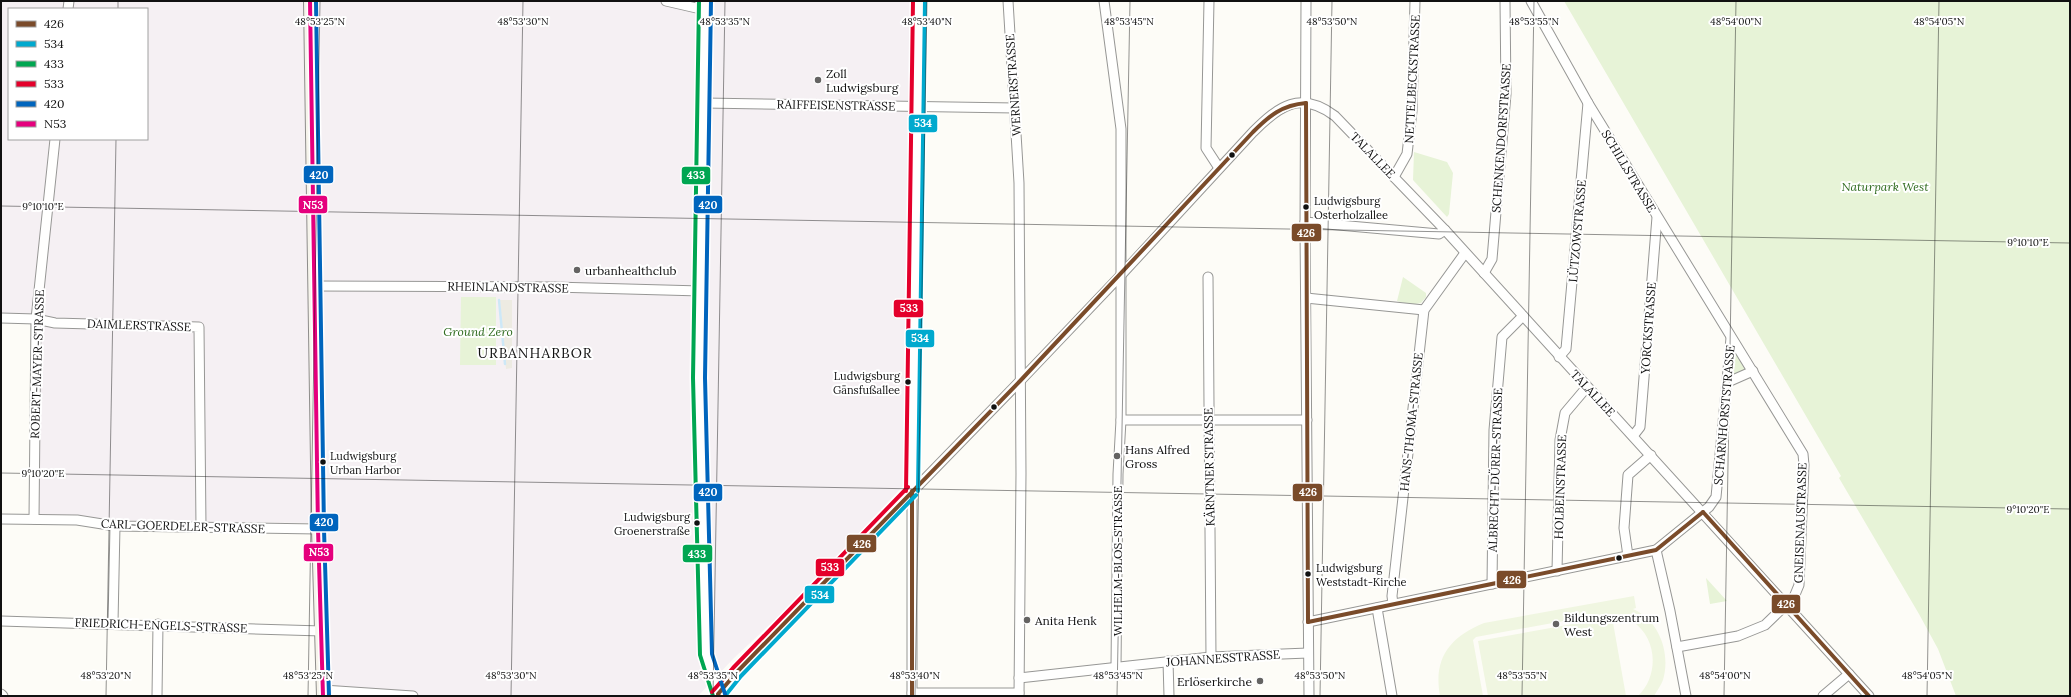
<svg xmlns="http://www.w3.org/2000/svg" width="2071" height="697" font-family="Lora,serif">
<style>
.industrial{fill:#f5f0f3;fill-rule:evenodd}
.green{fill:#e7f3d7}
.pitch{fill:#f0f6e1}
.plaza{fill:#edebe2}
.lines{fill:none;stroke-linecap:round;stroke-linejoin:round}
.stream{stroke:#cde8f7;stroke-width:2.5}
.minor-casing{stroke:#979795;stroke-width:11}
.secondary-casing{stroke:#8e8d8b;stroke-width:14}
.minor{stroke:#fffffe;stroke-width:9}
.secondary{stroke:#f6f4eb;stroke-width:12}
.bus-1-casing{stroke:#fff;stroke-width:7}
.bus-2-casing{stroke:#fff;stroke-width:7}
.bus-3-casing{stroke:#fff;stroke-width:7}
.bus-4-casing{stroke:#fff;stroke-width:7}
.bus-5-casing{stroke:#fff;stroke-width:7}
.bus-6-casing{stroke:#fff;stroke-width:7}
.bus-1{stroke:#7a4b2a;stroke-width:4}
.bus-2{stroke:#00a9ce;stroke-width:4}
.bus-3{stroke:#00a651;stroke-width:4}
.bus-4{stroke:#e4002b;stroke-width:4}
.bus-5{stroke:#0065bd;stroke-width:4}
.bus-6{stroke:#e5007d;stroke-width:4}
.ticks{fill:none;stroke:#111;stroke-width:1;stroke-opacity:0.45}
.poi-dot{fill:#646362;stroke:#fff;stroke-width:1.5}
.bus-dot{fill:#111;stroke:#fff;stroke-width:1.5}
.labels{text-anchor:middle;dominant-baseline:central;stroke-width:4;stroke-linejoin:round;paint-order:stroke}
.bus-label{font-size:11px;fill:#111;stroke:#fff;text-anchor:start}
.poi-label{font-size:12px;fill:#111;stroke:#fff;text-anchor:start}
.street-label{font-size:12px;fill:#111;stroke:#fff}
.park-label{font-size:12px;font-style:italic;fill:#2f6b1f;stroke:#fff}
.quarter-label{font-size:14px;letter-spacing:1px;fill:#111;stroke:#fff}
.ticks-label{font-size:10px;text-anchor:middle;fill:#111;stroke:#fff;stroke-width:4;stroke-linejoin:round;paint-order:stroke}
.line-badge{stroke:#fff;stroke-width:1.5}
.badge-label{font-size:11px;text-anchor:middle;font-weight:bold;fill:#fff}
</style>
<rect width="100%" height="100%" fill="#fdfcf7"/>
<path class="industrial" d="M1,1H915L910,331L903,486L794,602L734,658L698,696H326L315,523L32,521L39,321L1,320ZM9,9H147V139H9Z"/>
<g class="green">
<path d="M1564,1H2070V696H1956L1938,649L1919,614L1839,478L1841,476Z"/>
<path d="M1414,152L1447,162L1453,173L1449,214L1447,217L1413,180Z"/>
<path d="M1403,277L1426,293V297L1421,303L1410,305L1397,301Z"/>
<path d="M461,297H496V365H460Z"/>
<path d="M1731,338L1753,371L1728,382Z"/>
<path d="M1706,578L1727,601L1710,604Z"/>
</g>
<g class="pitch">
<path d="M1634,596L1636,608L1633,609C1659,620 1671,653 1663,680C1661,685 1657,691 1654,696H1638C1659,676 1658,638 1632,621C1622,615 1612,615 1602,614L1476,637L1473,640L1483,696H1440C1433,658 1450,637 1484,623Z"/>
<path d="M1612,617L1626,696H1488L1478,641Z"/>
</g>
<path class="plaza" d="M500,300H512V368L506,369Z"/>
<g class="lines">
<path class="stream" d="M499,300L505,364"/>
<defs>
<g id="minor">
<path d="M666,1L705,10"/>
<path d="M705,1L699,378L706,655L719,696"/>
<path d="M1008,1L1019,183L1021,473L1019,696"/>
<path d="M1104,1L1121,129V420L1118,474L1116,667"/>
<path d="M1209,1L1206,148L1219,168"/>
<path d="M1306,1L1305,229L1309,696"/>
<path d="M1531,1L1588,103L1803,454L1804,465L1799,585L1794,597L1765,625L1738,636L1677,647"/>
<path d="M68,9L69,1"/>
<path d="M704,103L1015,108"/>
<path d="M1394,177L1407,154L1412,111L1415,1"/>
<path d="M1305,222L1439,234L1445,230"/>
<path d="M1484,273L1492,259L1506,94L1505,1"/>
<path d="M1208,277L1211,657"/>
<path d="M314,286L554,287L701,291"/>
<path d="M1306,298L1424,310"/>
<path d="M1,318L36,319L55,323L199,327L201,527"/>
<path d="M1559,357L1566,349L1588,103"/>
<path d="M1728,382L1753,371"/>
<path d="M1121,420H1307"/>
<path d="M1633,436L1640,427L1657,217"/>
<path d="M1,519L77,520L115,526L318,529"/>
<path d="M34,519L36,319L55,139"/>
<path d="M1656,550L1670,611L1686,696"/>
<path d="M1628,556L1624,528L1628,475L1651,455"/>
<path d="M1557,571L1560,440L1565,413L1587,387"/>
<path d="M1492,584L1494,430L1502,337L1523,316"/>
<path d="M1393,604L1392,596L1424,310L1465,253"/>
<path d="M1377,608L1392,696"/>
<path d="M1,621L322,631"/>
<path d="M1308,622L1656,550L1709,507L1716,497L1731,338"/>
<path d="M113,623L115,526"/>
<path d="M1168,661L1169,696"/>
<path d="M1019,678L1211,657L1308,653"/>
<path d="M323,690L413,696"/>
<path d="M912,693H1019"/>
<path d="M1,694L3,696"/>
<path d="M157,696L158,624"/>
<path d="M717,696L737,672L1021,380L1122,274L1253,132C1279,106 1300,90 1335,116L1445,230L1869,696"/>
<path d="M912,696V478L919,1"/>
<path d="M1823,696L1849,674"/>
</g>
<path id="secondary" d="M310,1L318,529L323,696"/>
</defs>
<use href="#minor" class="minor-casing"/>
<use href="#secondary" class="secondary-casing"/>
<use href="#minor" class="minor"/>
<use href="#secondary" class="secondary"/>
<defs>
<g id="bus-1">
<path d="M1306,103L1308,622"/>
<path d="M912,491V696"/>
<path d="M1703,512L1869,696"/>
<path d="M1308,622L1656,550L1703,512"/>
<path d="M719,696L718,694L737,672L1021,380L1253,132C1269,116 1282,105 1306,103"/>
</g>
<g id="bus-2">
<path d="M918,491L925,1"/>
<path d="M725,696L741,676L916,495"/>
</g>
<path id="bus-3" d="M699,1L693,378L700,655L713,696"/>
<g id="bus-4">
<path d="M906,491L913,1"/>
<path d="M712,692L733,668L908,487"/>
</g>
<g id="bus-5">
<path d="M316,1L324,529L329,696"/>
<path d="M711,1L705,378L712,654L725,694"/>
</g>
<path id="bus-6" d="M310,1L318,529L323,696"/>
</defs>
<use href="#bus-1" class="bus-1-casing"/>
<use href="#bus-2" class="bus-2-casing"/>
<use href="#bus-3" class="bus-3-casing"/>
<use href="#bus-4" class="bus-4-casing"/>
<use href="#bus-5" class="bus-5-casing"/>
<use href="#bus-6" class="bus-6-casing"/>
<use href="#bus-1" class="bus-1"/>
<use href="#bus-2" class="bus-2"/>
<use href="#bus-3" class="bus-3"/>
<use href="#bus-4" class="bus-4"/>
<use href="#bus-5" class="bus-5"/>
<use href="#bus-6" class="bus-6"/>
</g>
<path class="ticks" d="M118,9V1M1,206L2070,243M1,473L2070,509M106,696L116,139M308,696L320,1M511,696L523,1M713,696L725,1M915,696L927,1M1117,696L1130,1M1320,696L1332,1M1522,696L1534,1M1724,696L1736,1M1927,696L1939,1"/>
<g class="poi-dot">
<circle cx="818" cy="80" r="4"/>
<circle cx="577" cy="270" r="4"/>
<circle cx="1117" cy="456" r="4"/>
<circle cx="1027" cy="620" r="4"/>
<circle cx="1556" cy="624" r="4"/>
<circle cx="1260" cy="681" r="4"/>
</g>
<g class="bus-dot">
<circle cx="1232" cy="155" r="3.5"/>
<circle cx="1306" cy="207" r="3.5"/>
<circle cx="908" cy="382" r="3.5"/>
<circle cx="994" cy="407" r="3.5"/>
<circle cx="323" cy="462" r="3.5"/>
<circle cx="697" cy="523" r="3.5"/>
<circle cx="1619" cy="558" r="3.5"/>
<circle cx="1308" cy="574" r="3.5"/>
</g>
<g class="labels">
<g class="bus-label">
<text x="1314" y="201">Ludwigsburg<tspan x="1314" dy="14">Osterholzallee</tspan></text>
<text x="900" y="376" text-anchor="end">Ludwigsburg<tspan x="900" dy="14">Gänsfußallee</tspan></text>
<text x="330" y="456">Ludwigsburg<tspan x="330" dy="14">Urban Harbor</tspan></text>
<text x="690" y="517" text-anchor="end">Ludwigsburg<tspan x="690" dy="14">Groenerstraße</tspan></text>
<text x="1316" y="568">Ludwigsburg<tspan x="1316" dy="14">Weststadt-Kirche</tspan></text>
</g>
<g class="poi-label">
<text x="826" y="73">Zoll<tspan x="826" dy="14">Ludwigsburg</tspan></text>
<text x="585" y="270">urbanhealthclub</text>
<text x="1125" y="449">Hans Alfred<tspan x="1125" dy="14">Gross</tspan></text>
<text x="1564" y="617">Bildungszentrum<tspan x="1564" dy="14">West</tspan></text>
<text x="1035" y="620">Anita Henk</text>
<text x="1252" y="681" text-anchor="end">Erlöserkirche</text>
</g>
<g class="street-label">
<text transform="translate(1412 79) rotate(-87)">NETTELBECKSTRASSE</text>
<text transform="translate(1013 85) rotate(-94)">WERNERSTRASSE</text>
<text transform="translate(836 105) rotate(1)">RAIFFEISENSTRASSE</text>
<text transform="translate(1501 138) rotate(-86)">SCHENKENDORFSTRASSE</text>
<text transform="translate(1373 155) rotate(46)">TALALLEE</text>
<text transform="translate(1629 171) rotate(59)">SCHILLSTRASSE</text>
<text transform="translate(1577 231) rotate(-85)">LÜTZOWSTRASSE</text>
<text transform="translate(508 287) rotate(1)">RHEINLANDSTRASSE</text>
<text transform="translate(139 325) rotate(2)">DAIMLERSTRASSE</text>
<text transform="translate(1648 328) rotate(-86)">YORCKSTRASSE</text>
<text transform="translate(37 364) rotate(-88)">ROBERT-MAYER-STRASSE</text>
<text transform="translate(1593 393) rotate(47)">TALALLEE</text>
<text transform="translate(1724 415) rotate(-85)">SCHARNHORSTSTRASSE</text>
<text transform="translate(1411 422) rotate(-84)">HANS-THOMA-STRASSE</text>
<text transform="translate(1209 467) rotate(-91)">KÄRNTNER STRASSE</text>
<text transform="translate(1495 470) rotate(-88)">ALBRECHT-DÜRER-STRASSE</text>
<text transform="translate(1560 487) rotate(-88)">HOLBEINSTRASSE</text>
<text transform="translate(1800 523) rotate(-88)">GNEISENAUSTRASSE</text>
<text transform="translate(183 526) rotate(2)">CARL-GOERDELER-STRASSE</text>
<text transform="translate(1117 561) rotate(-90)">WILHELM-BLOS-STRASSE</text>
<text transform="translate(161 625) rotate(2)">FRIEDRICH-ENGELS-STRASSE</text>
<text transform="translate(1223 658) rotate(-4)">JOHANNESSTRASSE</text>
</g>
<g class="park-label">
<text x="1885" y="186">Naturpark West</text>
<text x="478" y="331">Ground Zero</text>
</g>
<g class="quarter-label">
<text x="535" y="353">URBANHARBOR</text>
</g>
</g>
<g class="ticks-label">
<text x="320" y="25">48°53'25"N</text>
<text x="523" y="25">48°53'30"N</text>
<text x="725" y="25">48°53'35"N</text>
<text x="927" y="25">48°53'40"N</text>
<text x="1129" y="25">48°53'45"N</text>
<text x="1332" y="25">48°53'50"N</text>
<text x="1534" y="25">48°53'55"N</text>
<text x="1736" y="25">48°54'00"N</text>
<text x="1939" y="25">48°54'05"N</text>
<text x="43" y="210">9°10'10"E</text>
<text x="2028" y="246">9°10'10"E</text>
<text x="43" y="477">9°10'20"E</text>
<text x="2028" y="513">9°10'20"E</text>
<text x="106" y="679">48°53'20"N</text>
<text x="308" y="679">48°53'25"N</text>
<text x="511" y="679">48°53'30"N</text>
<text x="713" y="679">48°53'35"N</text>
<text x="915" y="679">48°53'40"N</text>
<text x="1118" y="679">48°53'45"N</text>
<text x="1320" y="679">48°53'50"N</text>
<text x="1522" y="679">48°53'55"N</text>
<text x="1725" y="679">48°54'00"N</text>
<text x="1927" y="679">48°54'05"N</text>
</g>
<g class="line-badge">
<rect x="908" y="114" width="30" height="19" rx="4" fill="#00a9ce"/>
<rect x="303" y="165" width="31" height="19" rx="4" fill="#0065bd"/>
<rect x="681" y="166" width="30" height="19" rx="4" fill="#00a651"/>
<rect x="298" y="195" width="30" height="19" rx="4" fill="#e5007d"/>
<rect x="693" y="195" width="30" height="19" rx="4" fill="#0065bd"/>
<rect x="1291" y="223" width="31" height="19" rx="4" fill="#7a4b2a"/>
<rect x="893" y="299" width="31" height="19" rx="4" fill="#e4002b"/>
<rect x="905" y="329" width="30" height="19" rx="4" fill="#00a9ce"/>
<rect x="1292" y="483" width="31" height="19" rx="4" fill="#7a4b2a"/>
<rect x="693" y="483" width="30" height="19" rx="4" fill="#0065bd"/>
<rect x="309" y="513" width="30" height="19" rx="4" fill="#0065bd"/>
<rect x="846" y="534" width="31" height="19" rx="4" fill="#7a4b2a"/>
<rect x="303" y="543" width="31" height="19" rx="4" fill="#e5007d"/>
<rect x="682" y="544" width="31" height="19" rx="4" fill="#00a651"/>
<rect x="815" y="558" width="30" height="19" rx="4" fill="#e4002b"/>
<rect x="1496" y="570" width="31" height="19" rx="4" fill="#7a4b2a"/>
<rect x="804" y="585" width="31" height="19" rx="4" fill="#00a9ce"/>
<rect x="1771" y="594" width="30" height="20" rx="4" fill="#7a4b2a"/>
</g>
<g class="badge-label">
<text x="923" y="127">534</text>
<text x="319" y="179">420</text>
<text x="696" y="179">433</text>
<text x="313" y="209">N53</text>
<text x="708" y="209">420</text>
<text x="1306" y="237">426</text>
<text x="909" y="312">533</text>
<text x="920" y="342">534</text>
<text x="1308" y="496">426</text>
<text x="708" y="496">420</text>
<text x="324" y="526">420</text>
<text x="862" y="548">426</text>
<text x="319" y="556">N53</text>
<text x="697" y="558">433</text>
<text x="830" y="571">533</text>
<text x="1512" y="584">426</text>
<text x="820" y="599">534</text>
<text x="1786" y="608">426</text>
</g>
<rect width="2071" height="697" fill="none" stroke="#111111" stroke-width="4"/>
<rect x="8" y="8" width="140" height="132" fill="#ffffff" stroke="#a0a0a0"/>
<rect x="16" y="21" width="20" height="6" fill="#7a4b2a" stroke="#a0a0a0"/>
<text x="44" y="28" font-size="12" fill="#111111">426</text>
<rect x="16" y="41" width="20" height="6" fill="#00a9ce" stroke="#a0a0a0"/>
<text x="44" y="48" font-size="12" fill="#111111">534</text>
<rect x="16" y="61" width="20" height="6" fill="#00a651" stroke="#a0a0a0"/>
<text x="44" y="68" font-size="12" fill="#111111">433</text>
<rect x="16" y="81" width="20" height="6" fill="#e4002b" stroke="#a0a0a0"/>
<text x="44" y="88" font-size="12" fill="#111111">533</text>
<rect x="16" y="101" width="20" height="6" fill="#0065bd" stroke="#a0a0a0"/>
<text x="44" y="108" font-size="12" fill="#111111">420</text>
<rect x="16" y="121" width="20" height="6" fill="#e5007d" stroke="#a0a0a0"/>
<text x="44" y="128" font-size="12" fill="#111111">N53</text>
</svg>
